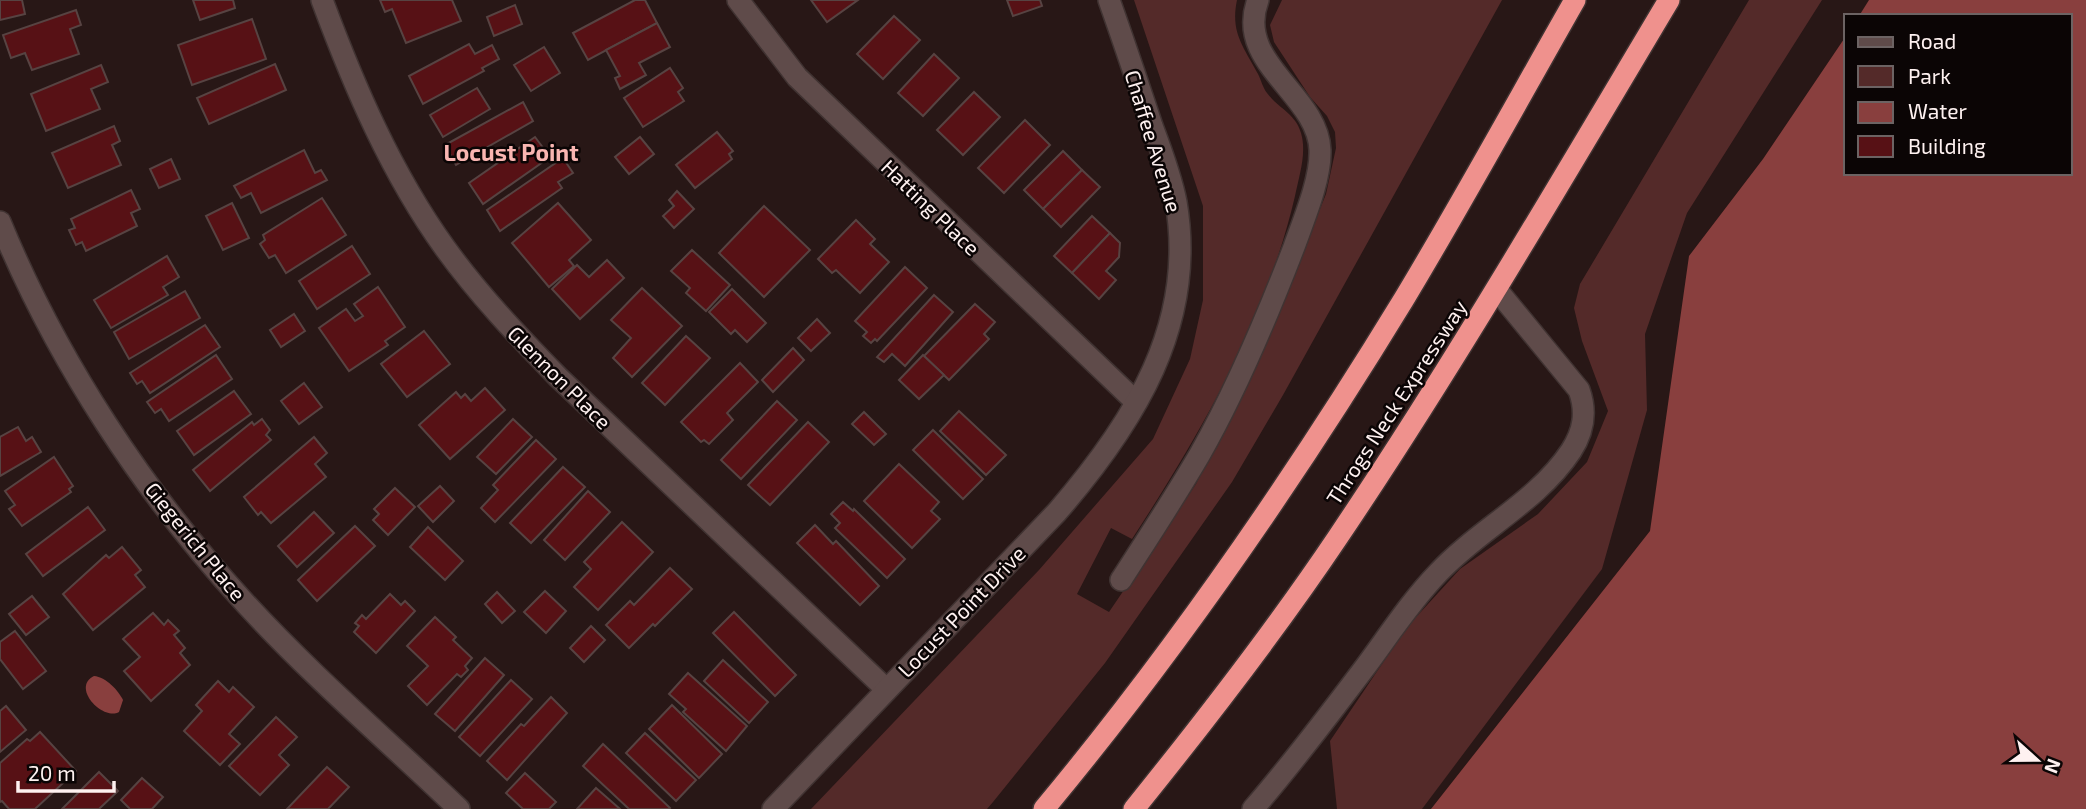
<svg xmlns="http://www.w3.org/2000/svg" width="2086" height="809" font-family="'Exo 2',sans-serif">
<style>
.green{fill:#542a29}
.water{fill:#893f3e}
.building{fill:#571115;stroke:#574342;stroke-width:2}
.lines{fill:none;stroke-linecap:round;stroke-linejoin:round}
.minor-casing{stroke:#403332;stroke-width:24}
.highway-casing{stroke:#403332;stroke-width:24}
.minor{stroke:#5f4b4a;stroke-width:21}
.highway{stroke:#ef918d;stroke-width:21}
.labels{text-anchor:middle;dominant-baseline:central;stroke-width:5;stroke-linejoin:round;paint-order:stroke}
.street-label{font-size:21px;fill:#fef1f0;stroke:#0b0505}
.neighbourhood-label{font-size:23px;font-weight:bold;fill:#f9b5b1;stroke:#0b0505}
</style>
<rect width="100%" height="100%" fill="#281716"/>
<g class="green">
<path d="M1134,0H1237C1230,33 1244,47 1258,74C1261,80 1263,88 1267,93C1278,108 1296,114 1301,133C1307,153 1299,176 1295,196C1266,320 1201,433 1132,539L1111,528L1077,594L1109,612L1196,484L1280,308L1326,194L1336,148L1335,132L1327,116L1310,97L1274,42L1270,25L1282,0H1502L1283,395L1232,482L1105,663L993,802L987,809H811L1039,570L1153,439L1190,359L1203,300V206Z"/>
<path d="M1749,0H1822L1687,213L1645,334L1647,410L1602,569L1422,809H1337L1330,741L1407,627L1460,569L1538,514L1587,462L1608,411L1582,341L1574,308L1580,284Z"/>
</g>
<g class="water">
<path d="M1869,0H2086V809H1431L1650,531L1689,256L1763,159L1846,36V173H2070V16H1859Z"/>
<path d="M94,676C106,677 118,690 123,700L119,712C102,721 71,687 94,676Z"/>
</g>
<g class="building">
<path d="M0,0H22L25,14L0,20Z"/>
<path d="M193,0H233L235,8L200,20Z"/>
<path d="M380,0H452L461,21L406,43L392,9L385,12Z"/>
<path d="M635,0H645L657,23L588,60L573,33Z"/>
<path d="M811,0H858L827,22Z"/>
<path d="M1007,0H1040L1042,6L1013,16Z"/>
<path d="M515,5L522,24L494,36L487,17Z"/>
<path d="M76,10L81,25L70,29L79,54L32,70L25,53L11,58L3,35Z"/>
<path d="M894,16L920,40L883,79L857,54Z"/>
<path d="M252,19L266,59L192,85L178,45Z"/>
<path d="M657,23L670,47L639,63L646,75L620,89L615,78L620,76L606,50Z"/>
<path d="M469,44L475,54L492,45L499,59L482,68L484,71L423,104L409,76Z"/>
<path d="M544,47L560,73L531,91L514,65Z"/>
<path d="M934,54L959,78L923,116L898,93Z"/>
<path d="M275,64L286,90L209,124L197,98Z"/>
<path d="M101,65L108,82L91,89L100,109L46,131L31,94Z"/>
<path d="M670,68L683,88L678,92L684,101L643,127L624,98Z"/>
<path d="M477,88L490,109L443,137L430,115Z"/>
<path d="M974,92L1000,117L963,155L937,130Z"/>
<path d="M523,102L533,121L456,165L445,145Z"/>
<path d="M1025,120L1050,145L1004,193L978,168Z"/>
<path d="M114,126L120,141L112,145L121,165L68,188L52,153Z"/>
<path d="M717,132L733,151L729,154L732,159L695,188L676,165Z"/>
<path d="M535,137L550,157L483,204L469,183Z"/>
<path d="M640,137L654,154L629,174L615,157Z"/>
<path d="M304,150L315,173L321,170L327,180L261,213L251,193L241,198L234,186Z"/>
<path d="M1063,151L1082,170L1043,209L1024,190Z"/>
<path d="M563,158L573,173L558,182L562,188L500,231L487,210Z"/>
<path d="M171,159L180,179L159,188L150,169Z"/>
<path d="M1082,170L1100,187L1061,227L1043,209Z"/>
<path d="M131,190L140,209L131,213L137,226L86,251L82,242L76,245L69,230L75,228L71,219Z"/>
<path d="M677,191L694,209L674,228L663,216L674,206L669,200Z"/>
<path d="M322,198L346,235L286,273L275,255L269,258L260,244L265,240L263,235Z"/>
<path d="M232,203L249,238L223,250L206,216Z"/>
<path d="M558,203L591,240L569,260L574,266L549,287L512,243Z"/>
<path d="M764,206L810,250L764,297L719,253Z"/>
<path d="M1092,216L1110,233L1072,273L1054,256Z"/>
<path d="M856,220L875,239L870,244L889,262L860,293L836,270L832,273L818,259Z"/>
<path d="M1110,233L1120,243L1119,257L1106,271L1116,280L1099,299L1072,273Z"/>
<path d="M352,246L370,274L317,309L299,281Z"/>
<path d="M692,250L730,285L706,311L686,293L690,288L671,271Z"/>
<path d="M167,256L179,277L163,287L168,295L111,328L94,300Z"/>
<path d="M607,260L624,278L580,319L552,289L577,265L589,277Z"/>
<path d="M905,267L927,288L877,341L875,339L871,343L863,336L867,332L855,321Z"/>
<path d="M378,287L405,327L385,341L388,345L349,371L319,328L346,309L355,321L363,316L354,304Z"/>
<path d="M642,288L682,326L632,377L613,358L631,338L611,320Z"/>
<path d="M732,289L766,323L747,342L735,330L731,334L709,312Z"/>
<path d="M185,291L200,318L129,359L114,332Z"/>
<path d="M934,295L953,312L905,366L892,354L884,362L877,357Z"/>
<path d="M975,304L995,322L984,334L989,339L949,380L924,356Z"/>
<path d="M294,314L305,331L281,347L270,330Z"/>
<path d="M817,319L830,333L811,351L798,338Z"/>
<path d="M205,325L220,347L150,393L142,381L137,384L130,373Z"/>
<path d="M424,331L450,364L407,397L381,364Z"/>
<path d="M686,336L710,358L665,405L642,383Z"/>
<path d="M793,348L804,360L773,392L762,380Z"/>
<path d="M216,355L232,379L169,421L161,409L155,413L147,402Z"/>
<path d="M923,355L944,375L919,399L899,380Z"/>
<path d="M740,363L758,382L727,413L733,420L709,444L704,440L701,442L681,422Z"/>
<path d="M304,383L322,407L299,424L281,401Z"/>
<path d="M485,388L505,410L450,459L419,425L456,392L461,398L465,394L471,401Z"/>
<path d="M234,391L251,414L194,455L177,431Z"/>
<path d="M777,401L797,420L741,479L721,460Z"/>
<path d="M959,411L1006,455L986,475L940,431Z"/>
<path d="M864,412L886,434L874,445L852,424Z"/>
<path d="M262,419L270,430L266,435L271,440L210,491L193,470L252,422L254,425Z"/>
<path d="M513,419L532,437L496,474L477,457Z"/>
<path d="M808,422L829,442L770,505L748,485Z"/>
<path d="M18,427L26,441L32,437L41,452L0,476V437Z"/>
<path d="M933,430L983,479L963,499L913,450Z"/>
<path d="M314,437L327,453L315,464L326,477L271,523L261,512L258,515L244,497Z"/>
<path d="M536,440L556,459L495,522L481,508L498,490L493,485Z"/>
<path d="M54,457L73,486L69,489L71,492L22,526L9,509L15,505L5,491Z"/>
<path d="M899,464L939,502L931,511L940,519L912,548L864,501Z"/>
<path d="M563,467L585,487L531,543L510,523Z"/>
<path d="M440,486L454,501L433,522L418,506Z"/>
<path d="M395,488L415,507L388,535L373,520L379,514L374,509Z"/>
<path d="M588,491L610,512L565,560L544,540Z"/>
<path d="M843,502L853,511L854,509L905,559L887,578L835,528L840,523L831,514Z"/>
<path d="M88,507L105,530L43,576L26,554Z"/>
<path d="M314,512L334,533L297,567L278,546Z"/>
<path d="M622,522L653,552L598,610L574,587L591,569L584,562Z"/>
<path d="M815,525L833,544L836,541L879,586L860,605L797,543Z"/>
<path d="M355,526L375,546L317,601L298,580Z"/>
<path d="M428,527L463,561L445,580L410,547Z"/>
<path d="M122,547L141,570L135,575L145,587L93,630L63,594L106,555L109,558Z"/>
<path d="M670,568L692,589L655,626L653,624L629,648L606,625L630,601L634,605Z"/>
<path d="M545,591L566,611L546,633L524,612Z"/>
<path d="M497,592L515,611L502,623L485,604Z"/>
<path d="M390,594L401,605L405,601L415,611L376,653L354,632L359,626L355,623L362,615L366,619Z"/>
<path d="M32,596L49,617L26,635L9,614Z"/>
<path d="M734,612L796,675L775,696L713,633Z"/>
<path d="M153,613L164,625L168,620L179,631L174,635L185,648L180,653L190,665L151,701L124,671L140,657L123,639Z"/>
<path d="M435,617L456,637L453,640L472,658L465,666L468,670L461,677L457,674L427,705L408,686L428,666L407,646Z"/>
<path d="M591,626L605,640L584,662L570,648Z"/>
<path d="M15,631L46,671L23,689L0,659V642Z"/>
<path d="M485,658L504,675L455,731L435,714Z"/>
<path d="M723,660L768,702L749,723L704,681Z"/>
<path d="M688,673L747,726L726,751L683,712L686,709L669,694Z"/>
<path d="M511,680L532,699L480,756L459,737Z"/>
<path d="M218,681L229,692L233,687L254,707L229,734L240,744L220,765L184,731L202,711L196,705Z"/>
<path d="M551,697L567,713L507,780L487,761L521,724L524,726Z"/>
<path d="M672,705L722,754L699,778L649,729Z"/>
<path d="M6,706L26,730L0,752V711Z"/>
<path d="M276,717L297,737L279,755L289,765L260,795L229,766Z"/>
<path d="M40,732L76,771L35,809H9L2,801L0,802V763L27,739L30,741Z"/>
<path d="M645,733L696,780L676,801L626,753Z"/>
<path d="M603,744L670,808L669,809H629L583,766Z"/>
<path d="M327,767L349,787L328,809H287Z"/>
<path d="M99,772L118,791L99,809H62Z"/>
<path d="M525,773L556,802L549,809H523L506,793Z"/>
<path d="M142,778L163,797L152,809H130L121,800Z"/>
<path d="M596,788L620,809H577Z"/>
</g>
<g class="lines">
<defs>
<g id="minor">
<path d="M322,0C354,86 391,173 445,248C479,295 518,336 558,377L886,689"/>
<path d="M738,0L797,77L1136,402"/>
<path d="M0,222C57,361 144,493 245,603C312,676 388,741 459,809"/>
<path d="M1121,580C1148,538 1175,497 1200,454C1237,389 1267,317 1294,247C1304,219 1321,179 1320,150C1318,94 1234,63 1258,0"/>
<path d="M773,809L1057,512C1134,423 1197,324 1176,202C1171,176 1161,150 1152,126C1138,84 1124,42 1109,0"/>
<path d="M1253,809C1293,763 1329,715 1366,666C1389,635 1411,601 1438,573C1479,529 1537,502 1571,451C1584,431 1587,412 1579,390L1497,290"/>
</g>
<g id="highway">
<path d="M1044,809C1177,649 1296,476 1404,299C1463,201 1518,100 1575,0"/>
<path d="M1134,809C1205,721 1275,631 1338,537C1455,363 1561,181 1669,0"/>
</g>
</defs>
<use href="#minor" class="minor-casing"/>
<use href="#highway" class="highway-casing"/>
<use href="#minor" class="minor"/>
<use href="#highway" class="highway"/>
</g>
<g class="labels">
<g class="street-label">
<text transform="translate(1154 141) rotate(73)">Chaffee Avenue</text>
<text transform="translate(931 207) rotate(44)">Hatting Place</text>
<text transform="translate(560 377) rotate(45)">Glennon Place</text>
<text transform="translate(1396 402) rotate(-57)">Throgs Neck Expressway</text>
<text transform="translate(196 541) rotate(51)">Giegerich Place</text>
<text transform="translate(961 611) rotate(-46)">Locust Point Drive</text>
</g>
<g class="neighbourhood-label">
<text x="511" y="152">Locust Point</text>
</g>
</g>
<rect x="1844" y="14" width="228" height="161" fill="#0b0505" stroke="#6c6363" stroke-width="2"/>
<rect x="1858" y="37" width="35" height="10" fill="#5f4b4a" stroke="#6c6363" stroke-width="2"/>
<text x="1908" y="49" font-size="21" fill="#fef1f0">Road</text>
<rect x="1858" y="66" width="35" height="21" fill="#542a29" stroke="#6c6363" stroke-width="2"/>
<text x="1908" y="84" font-size="21" fill="#fef1f0">Park</text>
<rect x="1858" y="102" width="35" height="21" fill="#893f3e" stroke="#6c6363" stroke-width="2"/>
<text x="1908" y="119" font-size="21" fill="#fef1f0">Water</text>
<rect x="1858" y="136" width="35" height="21" fill="#571115" stroke="#6c6363" stroke-width="2"/>
<text x="1908" y="154" font-size="21" fill="#fef1f0">Building</text>
<g transform="translate(2037 760) rotate(111)" stroke="#0b0505" stroke-width="5" paint-order="stroke">
<path d="M0-5L12 26L0 18L-12 26Z" fill="#fef1f0"/>
<text y="-10" font-size="19" font-weight="bold" text-anchor="middle" fill="#fef1f0">N</text>
</g>
<path d="M18 781v10h96v-10" fill="none" stroke="#fef1f0" stroke-width="3.5"/>
<text x="28" y="781" font-size="21" fill="#fef1f0" stroke="#0b0505" stroke-width="5" paint-order="stroke">20 m</text>
</svg>
